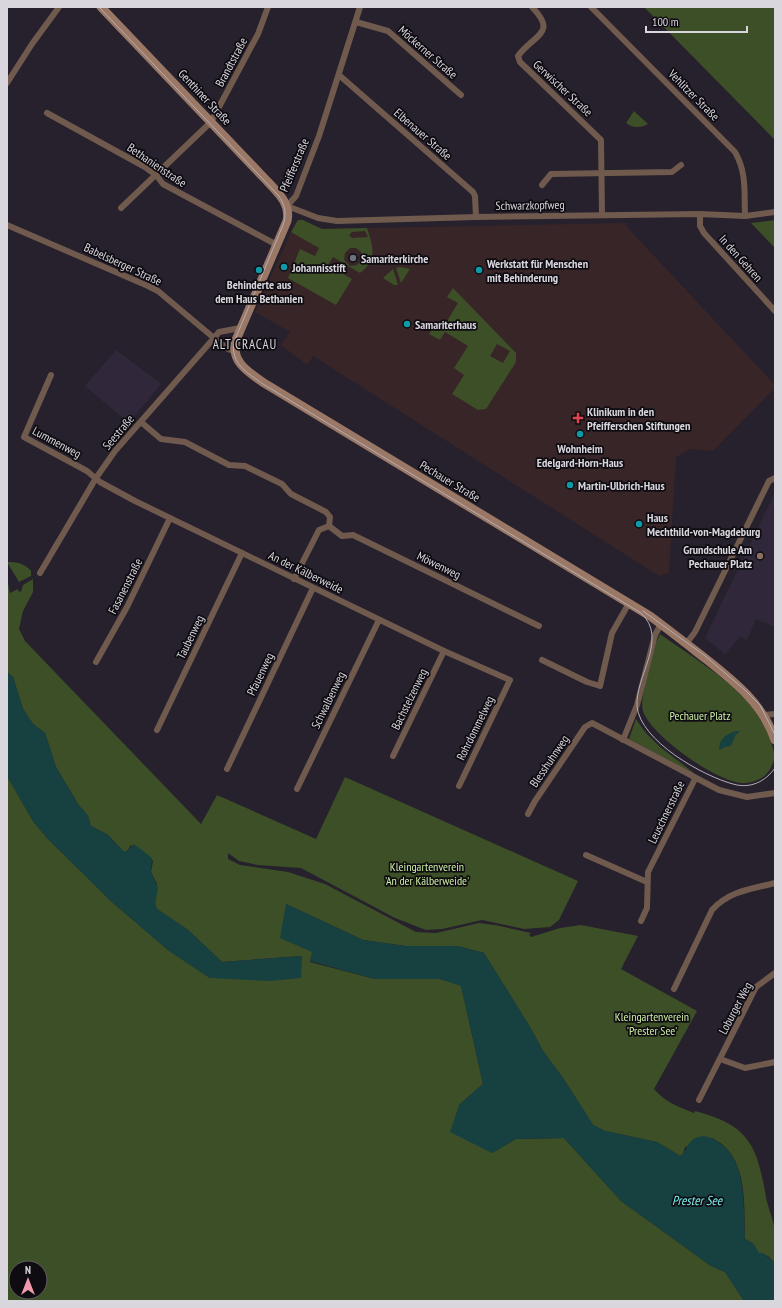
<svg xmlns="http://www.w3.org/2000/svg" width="782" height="1308" font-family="'PT Sans Narrow',sans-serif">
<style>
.built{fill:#30283a}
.medical{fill:#382528}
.green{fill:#3d4f27;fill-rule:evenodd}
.water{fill:#174040}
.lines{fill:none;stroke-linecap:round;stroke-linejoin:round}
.street{stroke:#705a4e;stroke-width:6}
.secondary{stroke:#9b7866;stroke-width:9}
.tram{stroke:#b2afb8;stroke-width:1}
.worship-dot{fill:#6b7280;stroke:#0e0c11;stroke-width:1.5}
.culture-dot{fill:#0f9aa8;stroke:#0e0c11;stroke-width:1.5}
.health-dot{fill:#e0444e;stroke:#0e0c11;stroke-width:1.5}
.education-dot{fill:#8d6e63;stroke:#0e0c11;stroke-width:1.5}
.labels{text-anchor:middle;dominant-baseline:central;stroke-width:3.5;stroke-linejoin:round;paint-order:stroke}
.street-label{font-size:12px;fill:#d9d6de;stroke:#0e0c11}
.poi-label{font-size:12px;font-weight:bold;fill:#d9d6de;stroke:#0e0c11;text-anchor:start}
.park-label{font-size:12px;fill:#cbeea2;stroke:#0e0c11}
.neighbourhood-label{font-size:13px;letter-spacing:1px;fill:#d9d6de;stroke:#0e0c11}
.water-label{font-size:13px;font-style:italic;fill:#77ebeb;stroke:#0e0c11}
</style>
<rect width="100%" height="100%" fill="#26212d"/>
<g class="built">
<path d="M116,350L161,384L129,423L85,386Z"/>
<path d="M775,492V627L756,619L747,640L740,637L725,654L705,638Z"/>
</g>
<path class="medical" d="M299,220L322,229L626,223L627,227L775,385V388L713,451L690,449L676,457L669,572L659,576L313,356L307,365L281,345L290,332L255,312L291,232L296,222Z"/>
<g class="green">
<path d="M644,7H775V140Z"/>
<path d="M634,111L648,124C641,128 632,128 626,123Z"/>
<path d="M298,220H303L322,229L367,228C373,246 378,259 360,273L333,257L328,265L352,279L336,305L288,278L300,249L315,256L319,248L291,232ZM365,231L368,237L352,238L349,235L352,232ZM350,248H356L361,252L362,259L357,265L350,266L344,260L345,253Z"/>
<path d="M775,220V248L751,223Z"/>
<path d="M400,267L410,269L401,283L396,268Z"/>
<path d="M393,269L398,285H394L383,278Z"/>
<path d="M453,288L516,353V362L486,409L478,410L452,394L464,375L454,368L468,346L445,332L440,340L429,334L436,322L444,326L458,303L447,297ZM497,344L510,351L503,363L490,356Z"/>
<path d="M7,562C17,562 24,563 31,571V576L19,582Z"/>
<path d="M7,579L10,593L18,589V591L21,592L23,585L33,579V592L23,611L19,629L25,641L201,824L217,795L316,839L345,777L578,881L559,920L550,927L524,929L482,920L442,929L426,930L395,918L301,868L258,865L239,861L228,853V859L240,865L288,872L325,884L416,932L436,933L479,923L495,925L531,933L529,935L531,937L560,928L581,925L638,936L621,969L697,1011L654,1089C665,1102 679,1107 694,1113L695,1111C749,1125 757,1145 766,1197C768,1208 774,1221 775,1232C776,1242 775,1253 775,1263L768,1256L759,1253L752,1243L745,1239C744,1205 749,1156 712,1138L685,1147L683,1154L680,1156L657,1142L605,1131L593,1125L563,1078L543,1051L530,1027L484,953L457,946H406L363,940L286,904L313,952L310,962L375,979H440L461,985L483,1084L459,1105L492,1153L516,1139L564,1138L621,1201L711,1266L725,1272L744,1301H7V776L33,821L47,838L112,902L168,950L210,978L302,956L222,962L188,930L157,909L155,904L157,884L151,872L153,861L131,845L127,851H123L108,835L91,826L88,816L78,804L56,767L45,733L33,724L23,709L13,677L7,672ZM16,1268H40V1292H16Z"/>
<path d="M660,634C700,663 755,692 771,742C774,751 776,757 772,765C768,776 758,782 746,783C721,786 650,735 643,711C639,697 652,658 656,643Z"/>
<path d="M636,719L645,732L660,747L694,773H692L629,739Z"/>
</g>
<g class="water">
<path d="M7,672L13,677L23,709L33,724L45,733L56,767L78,804L88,816L91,826L108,835L123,851H127L134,844L152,858L151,872L158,888L155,904L157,909L188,930L222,962L302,956L301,978L270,981L210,978L168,950L112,902L47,838L33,821L7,776Z"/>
<path d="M736,731H740L735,736L731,746L725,747L719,750C719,739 726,734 736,731Z"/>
<path d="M286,904L363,940L406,946H457L484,953L530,1027L543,1051L563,1078L593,1125L605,1131L657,1142L680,1156C686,1154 687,1140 698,1137C705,1135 713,1138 718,1142C748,1160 743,1209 745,1239L754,1244L759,1253H763L775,1263V1301H744L725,1272L711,1266L621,1201L564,1138L516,1139L492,1153L450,1132L459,1105L483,1084L461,986L440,979H375L310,961L312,952L280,938Z"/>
</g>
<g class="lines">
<g class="street">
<path d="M360,7L319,136L296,196L287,206L318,218L337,221L476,217L700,214L745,216L775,212"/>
<path d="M532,7C558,34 534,34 518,56L520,62L601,140L602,215"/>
<path d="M591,7L735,152C747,173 744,192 745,216"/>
<path d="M356,22L388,31L461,95"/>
<path d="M339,75L473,192L475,196L476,217"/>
<path d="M7,83L32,44L59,7"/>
<path d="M47,113L145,167L156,175L163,184L277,245"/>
<path d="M542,185L551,174L672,172L681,165"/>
<path d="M121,208L211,122L258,34L268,7"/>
<path d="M700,214V226L704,233L775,311"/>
<path d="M7,225L148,286L158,291L214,338L219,332L240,328"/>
<path d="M51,375L24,437L87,471L100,482L135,501L444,651L510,680L459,786"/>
<path d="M141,422L161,439L185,442L229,465L245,466L282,484L291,494L326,512L330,517L329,526L342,536L353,535L539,626"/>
<path d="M40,573L96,478L115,451L214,338L228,349L235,351"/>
<path d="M294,579L319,530L329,526"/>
<path d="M686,644L695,632L769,481L775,478"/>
<path d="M542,660L587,682L600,686L612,633L629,603"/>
<path d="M96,662L127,607L170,518"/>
<path d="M764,715L775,714"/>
<path d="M157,730L242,553"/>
<path d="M623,740L637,705L655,635L661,624"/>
<path d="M393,756L444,651"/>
<path d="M227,769L313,588"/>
<path d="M297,789L379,620"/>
<path d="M528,814L535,801L585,727L592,723L719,790L747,797L775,793"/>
<path d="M586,855L647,882"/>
<path d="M641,921L647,908L648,872L695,779"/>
<path d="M674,989L712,910C729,891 751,889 775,883"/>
<path d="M720,1059L745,1068L775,1062"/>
<path d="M699,1100L756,987L775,973"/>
</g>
<path class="secondary" d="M101,7L267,181C277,192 291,203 287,221L236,340C230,361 248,372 264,383L650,616C669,630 688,645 706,659C735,682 763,704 775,740"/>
<g class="tram">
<path d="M99,7L278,195C285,204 287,214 283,225L234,342C230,364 248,373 263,384L641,613C669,639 635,676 637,706C640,741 703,776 733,784C750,789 765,782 775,768"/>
<path d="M643,611L704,655L746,691L760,705L775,735"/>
</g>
</g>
<circle class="worship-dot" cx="353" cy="258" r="4"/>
<g class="culture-dot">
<circle cx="284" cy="267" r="4"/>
<circle cx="259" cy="270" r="4"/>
<circle cx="479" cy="270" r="4"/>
<circle cx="407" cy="324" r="4"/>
<circle cx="580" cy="434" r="4"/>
<circle cx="570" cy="485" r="4"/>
<circle cx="639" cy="524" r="4"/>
</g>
<path class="health-dot" d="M576 412h4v4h4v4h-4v4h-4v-4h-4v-4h4z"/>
<circle class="education-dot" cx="760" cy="556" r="4"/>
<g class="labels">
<g class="street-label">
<text transform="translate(428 52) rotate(41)">Möckerner Straße</text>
<text transform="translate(231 62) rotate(-62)">Brandtstraße</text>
<text transform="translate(563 88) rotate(43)">Gerwischer Straße</text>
<text transform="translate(694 95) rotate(45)">Vehlitzer Straße</text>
<text transform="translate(205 97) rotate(47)">Genthiner Straße</text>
<text transform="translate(423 134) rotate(41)">Elbenauer Straße</text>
<text transform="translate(157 165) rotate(34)">Bethanienstraße</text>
<text transform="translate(294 165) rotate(-67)">Pfeifferstraße</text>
<text transform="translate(530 205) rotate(-1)">Schwarzkopfweg</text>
<text transform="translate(741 258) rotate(48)">In den Gehren</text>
<text transform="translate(123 264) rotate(25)">Babelsberger Straße</text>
<text transform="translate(118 432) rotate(-50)">Seestraße</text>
<text transform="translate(57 442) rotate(28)">Lummenweg</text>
<text transform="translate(450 481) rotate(31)">Pechauer Straße</text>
<text transform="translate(439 565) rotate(26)">Möwenweg</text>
<text transform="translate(306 572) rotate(26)">An der Kälberweide</text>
<text transform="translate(125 586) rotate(-63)">Fasanenstraße</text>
<text transform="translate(190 637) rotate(-64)">Taubenweg</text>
<text transform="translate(260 674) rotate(-64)">Pfauenweg</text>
<text transform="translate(409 699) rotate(-64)">Bachstelzenweg</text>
<text transform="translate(328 700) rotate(-64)">Schwalbenweg</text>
<text transform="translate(475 728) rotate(-64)">Rohrdommelweg</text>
<text transform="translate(549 761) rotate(-56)">Blesshuhnweg</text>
<text transform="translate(666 812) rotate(-64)">Leuschnerstraße</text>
<text transform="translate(735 1008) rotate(-62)">Loburger Weg</text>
</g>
<g class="poi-label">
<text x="361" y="258">Samariterkirche</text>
<text x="487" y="263">Werkstatt für Menschen<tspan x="487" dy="14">mit Behinderung</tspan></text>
<text x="292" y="267">Johannisstift</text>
<text x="259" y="284" text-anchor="middle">Behinderte aus<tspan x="259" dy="14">dem Haus Bethanien</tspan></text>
<text x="415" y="324">Samariterhaus</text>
<text x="587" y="411">Klinikum in den<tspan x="587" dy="14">Pfeifferschen Stiftungen</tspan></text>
<text x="580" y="448" text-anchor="middle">Wohnheim<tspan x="580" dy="14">Edelgard-Horn-Haus</tspan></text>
<text x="578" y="485">Martin-Ulbrich-Haus</text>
<text x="647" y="517">Haus<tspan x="647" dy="14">Mechthild-von-Magdeburg</tspan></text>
<text x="752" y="549" text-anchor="end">Grundschule Am<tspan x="752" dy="14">Pechauer Platz</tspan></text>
</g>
<g class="park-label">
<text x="700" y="715">Pechauer Platz</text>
<text x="427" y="866">Kleingartenverein<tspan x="427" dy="14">'An der Kälberweide'</tspan></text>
<text x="652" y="1016">Kleingartenverein<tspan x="652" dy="14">'Prester See'</tspan></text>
</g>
<g class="neighbourhood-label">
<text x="245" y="344">ALT CRACAU</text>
</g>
<g class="water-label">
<text x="697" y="1200">Prester See</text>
</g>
</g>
<rect width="782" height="1308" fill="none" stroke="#d9d6de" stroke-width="16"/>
<g transform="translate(28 1280)"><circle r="19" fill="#0e0c11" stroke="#5f5d63"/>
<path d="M0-3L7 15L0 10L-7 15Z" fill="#f29aad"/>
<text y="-6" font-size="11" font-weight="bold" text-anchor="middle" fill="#d9d6de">N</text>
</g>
<path d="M646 26v6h101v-6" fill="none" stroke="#d9d6de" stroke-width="2"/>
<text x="652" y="26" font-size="12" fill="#d9d6de" stroke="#0e0c11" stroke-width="3" paint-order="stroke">100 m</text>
</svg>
